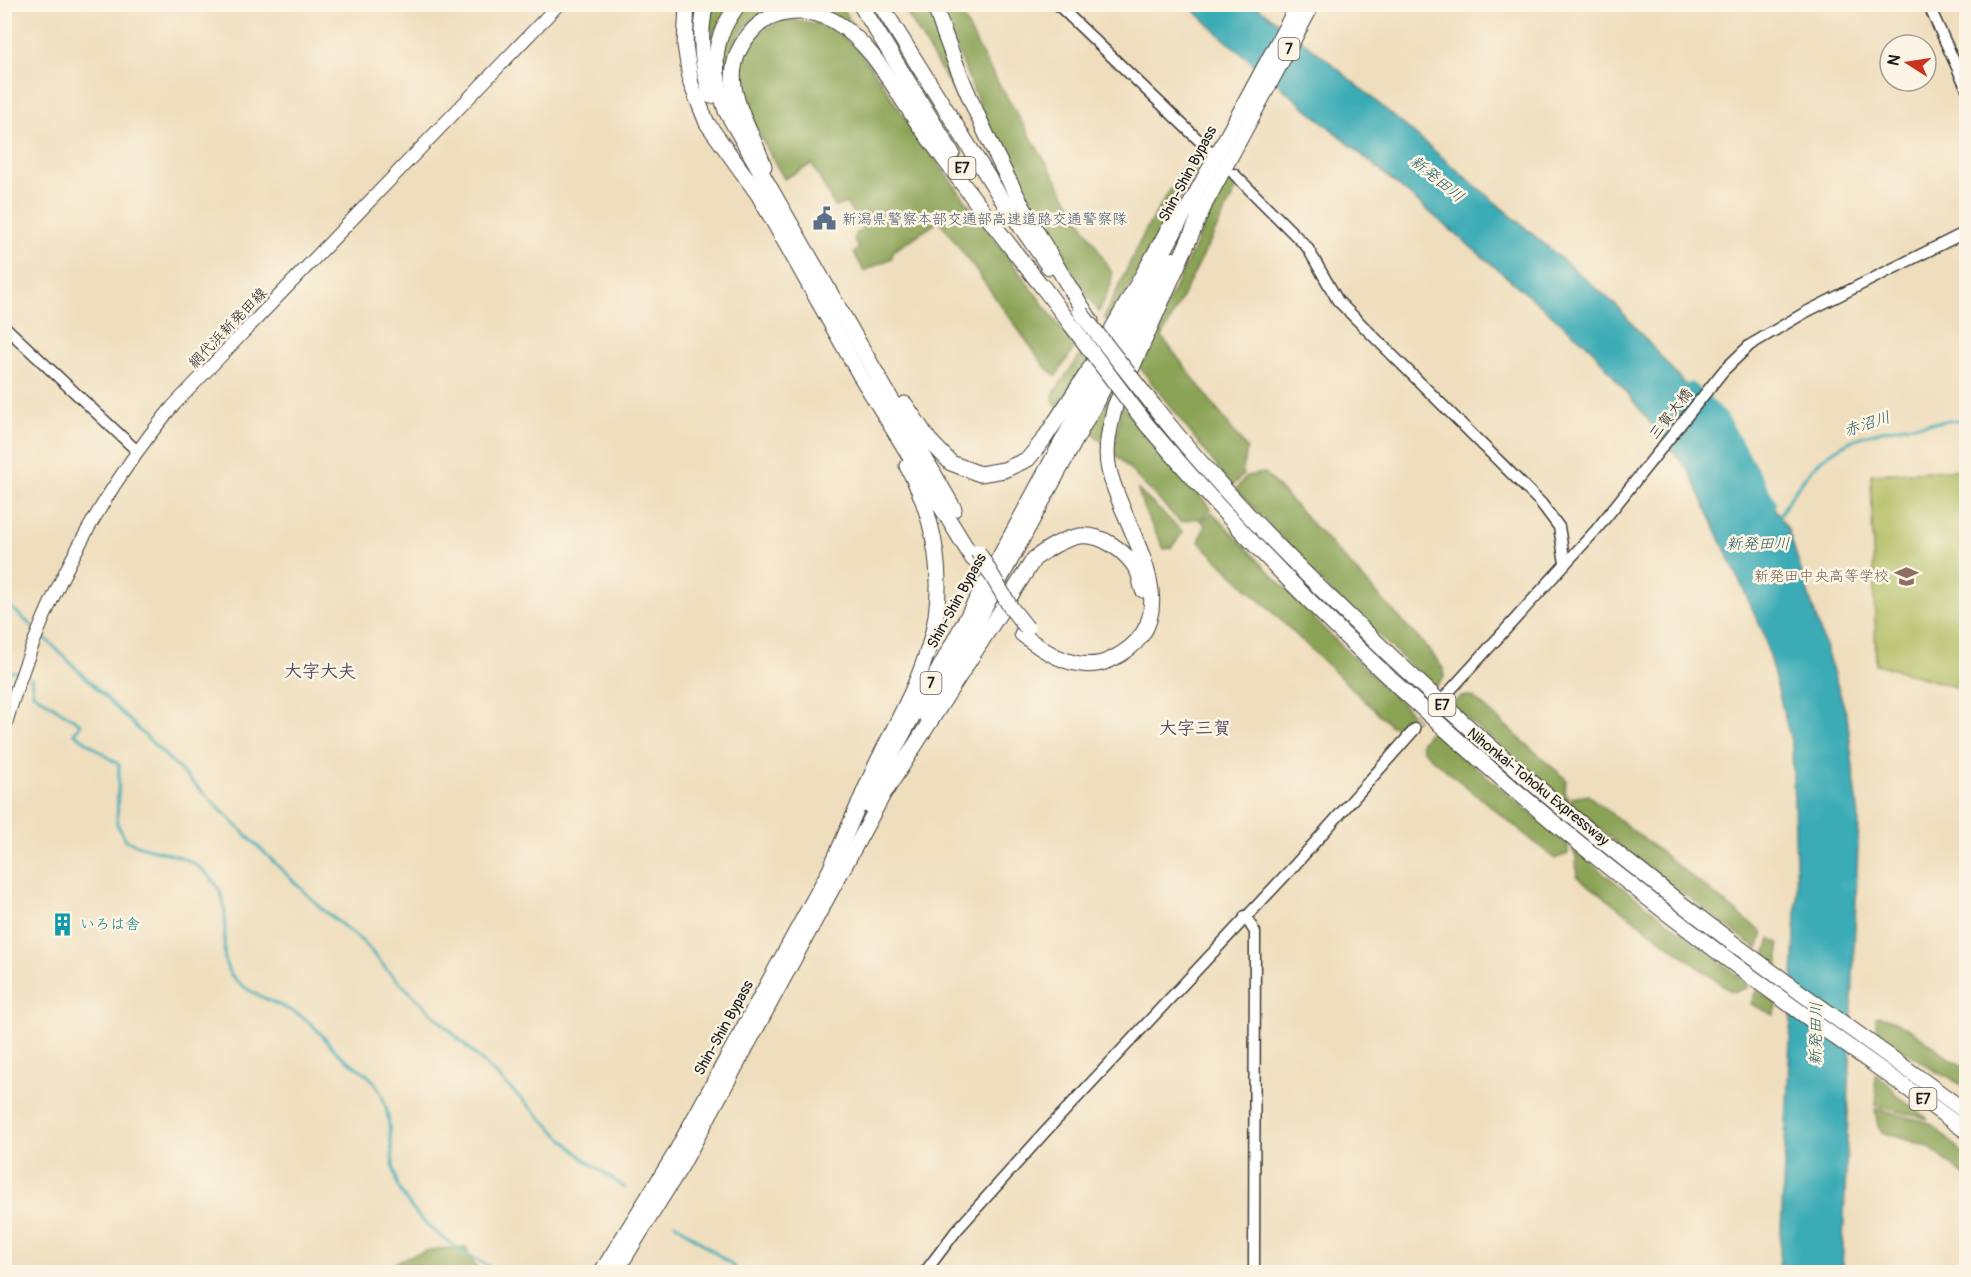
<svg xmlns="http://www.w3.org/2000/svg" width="1971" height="1277" font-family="Pangolin,'Klee One',sans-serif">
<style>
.green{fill:#aebb5e;stroke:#656c3d;stroke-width:1.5}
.forest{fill:#8aa355;stroke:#536038;stroke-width:1.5}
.water{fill:#3aabb6;stroke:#2b6469;stroke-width:1.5}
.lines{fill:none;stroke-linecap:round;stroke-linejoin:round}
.stream{stroke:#3aabb6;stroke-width:3}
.river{stroke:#3aabb6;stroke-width:16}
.tertiary-tunnel{stroke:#c5b79d;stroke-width:10;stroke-dasharray:10 5;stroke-linecap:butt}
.tertiary-casing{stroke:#3c3934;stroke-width:13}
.secondary-casing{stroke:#3c3934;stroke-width:14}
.trunk-casing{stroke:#3c3934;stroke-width:16}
.motorway-casing{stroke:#3c3934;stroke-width:17}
.tertiary{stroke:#fff;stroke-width:10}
.secondary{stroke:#fff;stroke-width:12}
.trunk{stroke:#fff;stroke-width:14}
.motorway{stroke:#fff;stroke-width:15}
.motorway-bridge-casing{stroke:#3c3934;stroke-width:17;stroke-linecap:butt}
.motorway-bridge{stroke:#fff;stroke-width:15}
.labels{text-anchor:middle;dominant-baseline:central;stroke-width:5;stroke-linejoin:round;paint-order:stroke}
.shield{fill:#fcf5e5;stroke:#5f5d58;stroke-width:1.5}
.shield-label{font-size:14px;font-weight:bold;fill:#1c1c1c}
.street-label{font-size:15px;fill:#1c1c1c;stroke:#fcf5e5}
.service-label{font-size:15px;fill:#4e5e75;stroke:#fcf5e5;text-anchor:start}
.education-label{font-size:15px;fill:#785e54;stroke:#fcf5e5;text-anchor:end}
.culture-label{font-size:15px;fill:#0d838f;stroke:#fcf5e5;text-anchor:start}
.water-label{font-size:16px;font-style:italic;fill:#2a5c61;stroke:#fcf5e5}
.quarter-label{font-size:18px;font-weight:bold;fill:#534d66;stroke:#fcf5e5}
</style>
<rect width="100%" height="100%" fill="#fcf5e5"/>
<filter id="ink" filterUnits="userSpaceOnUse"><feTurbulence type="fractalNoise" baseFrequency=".0167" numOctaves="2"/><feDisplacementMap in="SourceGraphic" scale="12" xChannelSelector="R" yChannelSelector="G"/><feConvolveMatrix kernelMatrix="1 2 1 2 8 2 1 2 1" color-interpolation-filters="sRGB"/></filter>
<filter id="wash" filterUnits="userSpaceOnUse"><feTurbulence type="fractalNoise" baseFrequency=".008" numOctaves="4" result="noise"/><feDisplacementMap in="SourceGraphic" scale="24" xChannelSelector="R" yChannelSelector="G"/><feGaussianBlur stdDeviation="1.35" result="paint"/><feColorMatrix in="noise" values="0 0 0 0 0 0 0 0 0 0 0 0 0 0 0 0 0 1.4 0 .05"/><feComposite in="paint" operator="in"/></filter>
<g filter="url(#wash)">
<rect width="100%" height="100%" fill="#efdebd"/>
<path class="green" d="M1966,469V646L1955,687L1876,664L1871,474Z"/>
<g class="forest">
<path d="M710,5H732L708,60Z"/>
<path d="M746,5H841L855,30L819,10L751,22C730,38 730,65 728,89L723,82C722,48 726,32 746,5Z"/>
<path d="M902,5H929L964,93L961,104Z"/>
<path d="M940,5H957L987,64L1112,273L1111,285L1099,312C1056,252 1016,188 986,119C969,82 955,43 940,5Z"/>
<path d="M788,19L827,25L854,45L877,75L911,127L1075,347L1056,376L1046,368L940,221L936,220L935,224L893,251L892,258L864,271L854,253L859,248L854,241L855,235L863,229L846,203L835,207L812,164L784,179C756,128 700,47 788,19Z"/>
<path d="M1202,147L1207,153L1108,322L1104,317L1146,229L1196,148Z"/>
<path d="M1228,176L1239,184L1162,337L1247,449L1242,472L1244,474L1232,486L1138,365Z"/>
<path d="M1081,354L1086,362L1058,407L1054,404L1053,394Z"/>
<path d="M1111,394L1113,397L1103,443L1091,431Z"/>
<path d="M1121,405L1211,509L1200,521L1198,518L1180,522L1114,453Z"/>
<path d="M1265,473L1431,652L1444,670V677L1435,688L1330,591L1236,489L1247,476Z"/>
<path d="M1138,490L1183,532L1171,548L1164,549L1144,510Z"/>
<path d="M1212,512L1327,632L1413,714L1404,725L1391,726L1199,542L1205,524L1202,522Z"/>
<path d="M1467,696L1473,697L1566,779L1565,794L1568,796V804L1451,705L1460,697Z"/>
<path d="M1431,729L1568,845V854L1555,859L1430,757L1422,749L1421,743Z"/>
<path d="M1588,795L1763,933L1758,949L1620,846L1571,805V798Z"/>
<path d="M1572,849L1743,979L1748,983L1747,988L1734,992L1729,990L1584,882L1577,876L1576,857Z"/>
<path d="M1770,938L1779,944V966L1765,955Z"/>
<path d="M1756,990L1778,1004L1774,1015L1751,1004Z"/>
<path d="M1879,1016C1912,1023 1937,1053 1966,1068V1087L1935,1071L1905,1051L1890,1049L1877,1037L1876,1017Z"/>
<path d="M1875,1074L1890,1085L1896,1095L1928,1119L1876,1106Z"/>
<path d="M1875,1109L1930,1123L1966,1156V1177L1929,1147L1882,1132L1878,1127Z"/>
<path d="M465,1247L479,1272H381C407,1252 433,1248 465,1247Z"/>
</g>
<path class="water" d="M1188,5H1255L1325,58L1616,305L1720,425L1788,529L1847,716L1859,818L1842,1272H1779L1797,893L1792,745L1763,632L1689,471L1591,348L1223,38Z"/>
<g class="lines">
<g class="stream">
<path d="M1779,517C1825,429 1877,429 1966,419"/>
<path d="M4,601L36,630"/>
<path d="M41,634L321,908L363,942L388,971L583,1158L625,1188"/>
<path d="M4,670L17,672"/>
<path d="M31,678L33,693L81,724L74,733L119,765L117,824L126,840C145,851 168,850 187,860C254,895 206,949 234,978C252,997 280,1003 301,1016C316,1025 324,1039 336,1051C348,1063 365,1070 375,1083C390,1104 389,1129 392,1153C393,1165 394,1178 399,1188C418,1227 462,1253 499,1272"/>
<path d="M675,1223L741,1272"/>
</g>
<path class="river" d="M1689,390L1720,419L1768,503"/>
</g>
</g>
<g filter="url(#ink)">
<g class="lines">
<path class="tertiary-tunnel" d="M1415,729L1445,697"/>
<defs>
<g id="tertiary">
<path d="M1057,4L1209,150"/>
<path d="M1928,4L1966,87"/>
<path d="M1234,174L1307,247L1338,301L1541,503L1559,527L1565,563"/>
<path d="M4,326L136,450"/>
<path d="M1447,694L1596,530L1724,370L1750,345L1806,312L1966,232"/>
<path d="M1245,916L1255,932L1254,1272"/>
<path d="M925,1272L956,1231L1046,1131L1294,866L1415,729"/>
</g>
<path id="secondary" d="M4,730C37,614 95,499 172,407L559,4"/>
<g id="trunk">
<path d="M1200,214L1313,4"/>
<path d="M926,717L1174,259"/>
<path d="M865,805L1298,4"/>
<path d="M601,1272L672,1158L837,856"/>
<path d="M616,1272L683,1164L891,781"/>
</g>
<g id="motorway">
<path d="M687,4L685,45L691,84L707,123L758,194L860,375L973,559"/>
<path d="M706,4C698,34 702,68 711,96"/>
<path d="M739,4C710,40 712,69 726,111L954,509"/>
<path d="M860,4L952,153"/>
<path d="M880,4L1003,201L1049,267"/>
<path d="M934,4C971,115 1027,223 1091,321"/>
<path d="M764,166C747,118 710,75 754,29C773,9 810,7 834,21C874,44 896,93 922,129C963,185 1005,241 1049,295"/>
<path d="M1043,287L1072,326"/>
<path d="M905,404L929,440L951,463L980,474L1004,470L1028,459L1044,439L1088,372L1168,230L1188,209"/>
<path d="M1153,405C1212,480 1280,550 1349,616C1470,734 1598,842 1733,943C1810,1001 1889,1055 1966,1112"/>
<path d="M1147,425C1314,622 1508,794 1714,949C1797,1012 1883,1069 1966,1131"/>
<path d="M1022,634C1045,653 1079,674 1110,660C1197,619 1123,531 1109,470C1104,450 1110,426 1115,406L1204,206"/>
<path d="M887,789L1034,559C1047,549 1059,541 1075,537C1099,531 1127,551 1138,572C1140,577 1141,585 1143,590"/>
<path d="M832,865C847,832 861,798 876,765C895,725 918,686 930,643C947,585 936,519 907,466"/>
</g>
</defs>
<use href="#tertiary" class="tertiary-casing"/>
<use href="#secondary" class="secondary-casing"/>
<use href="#trunk" class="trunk-casing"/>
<use href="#motorway" class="motorway-casing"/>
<use href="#tertiary" class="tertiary"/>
<use href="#secondary" class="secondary"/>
<use href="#trunk" class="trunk"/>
<use href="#motorway" class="motorway"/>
<defs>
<g id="motorway-bridge">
<path d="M1081,313L1153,405"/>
<path d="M1072,326L1147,425"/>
<path d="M978,552L1011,608L1027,628"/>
</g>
</defs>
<use href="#motorway-bridge" class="motorway-bridge-casing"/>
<use href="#motorway-bridge" class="motorway-bridge"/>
</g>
</g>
<defs>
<symbol id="civic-bare" viewBox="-9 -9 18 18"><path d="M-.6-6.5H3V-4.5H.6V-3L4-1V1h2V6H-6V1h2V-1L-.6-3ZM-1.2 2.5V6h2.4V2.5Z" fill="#5c6f8a" stroke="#fcf5e5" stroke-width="2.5" paint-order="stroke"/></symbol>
<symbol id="school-bare" viewBox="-9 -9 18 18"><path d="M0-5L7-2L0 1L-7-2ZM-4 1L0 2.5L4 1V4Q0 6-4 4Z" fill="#8d6e63" stroke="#fcf5e5" stroke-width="2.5" paint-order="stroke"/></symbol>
<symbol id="building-bare" viewBox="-9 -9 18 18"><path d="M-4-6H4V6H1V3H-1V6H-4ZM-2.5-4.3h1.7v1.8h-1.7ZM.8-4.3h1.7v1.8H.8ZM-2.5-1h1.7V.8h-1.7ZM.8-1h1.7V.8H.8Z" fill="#0f9aa8" stroke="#fcf5e5" stroke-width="2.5" paint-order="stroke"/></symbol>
</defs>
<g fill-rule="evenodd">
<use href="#civic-bare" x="808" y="202" width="33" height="33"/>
<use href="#school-bare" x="1890" y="560" width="33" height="33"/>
<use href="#building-bare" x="46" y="908" width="33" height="33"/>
</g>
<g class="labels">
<g class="shield">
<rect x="1278.5" y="38" width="21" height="22" rx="4.5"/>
<rect x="948.5" y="157" width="27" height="22" rx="4.5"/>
<rect x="920.5" y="672" width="21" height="22" rx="4.5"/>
<rect x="1428.5" y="694" width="27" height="22" rx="4.5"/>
<rect x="1909.5" y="1088" width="27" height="22" rx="4.5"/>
</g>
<g class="shield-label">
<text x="1289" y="49">7</text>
<text x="962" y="168">E7</text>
<text x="931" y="683">7</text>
<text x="1442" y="705">E7</text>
<text x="1923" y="1099">E7</text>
</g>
<g class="street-label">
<text transform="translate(1188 174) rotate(-62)">Shin-Shin Bypass</text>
<text transform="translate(228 328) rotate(-46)">網代浜新発田線</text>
<text transform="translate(1671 414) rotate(-52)">三賀大橋</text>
<text transform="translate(957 601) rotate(-61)">Shin-Shin Bypass</text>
<text transform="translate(1538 787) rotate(39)">Nihonkai-Tohoku Expressway</text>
<text transform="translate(724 1028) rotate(-61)">Shin-Shin Bypass</text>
</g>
<g class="service-label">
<text x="842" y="219">新潟県警察本部交通部高速道路交通警察隊</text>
</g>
<g class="education-label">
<text x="1889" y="576">新発田中央高等学校</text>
</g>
<g class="culture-label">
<text x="80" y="924">いろは舎</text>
</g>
<g class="water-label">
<text transform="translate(1437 179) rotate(39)">新発田川</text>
<text transform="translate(1867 424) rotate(-18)">赤沼川</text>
<text x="1758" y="544">新発田川</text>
<text transform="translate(1816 1034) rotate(-89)">新発田川</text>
</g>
<g class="quarter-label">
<text x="320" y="671">大字大夫</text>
<text x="1195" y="728">大字三賀</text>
</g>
</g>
<rect width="1971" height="1277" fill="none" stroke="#fcf5e5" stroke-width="24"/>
<g transform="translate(1908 63) rotate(282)"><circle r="28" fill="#fcf5e5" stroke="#a29e95" stroke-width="1.5"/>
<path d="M0-4.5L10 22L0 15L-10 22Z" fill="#c8321e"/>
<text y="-9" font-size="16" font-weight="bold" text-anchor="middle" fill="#1c1c1c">N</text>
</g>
</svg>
